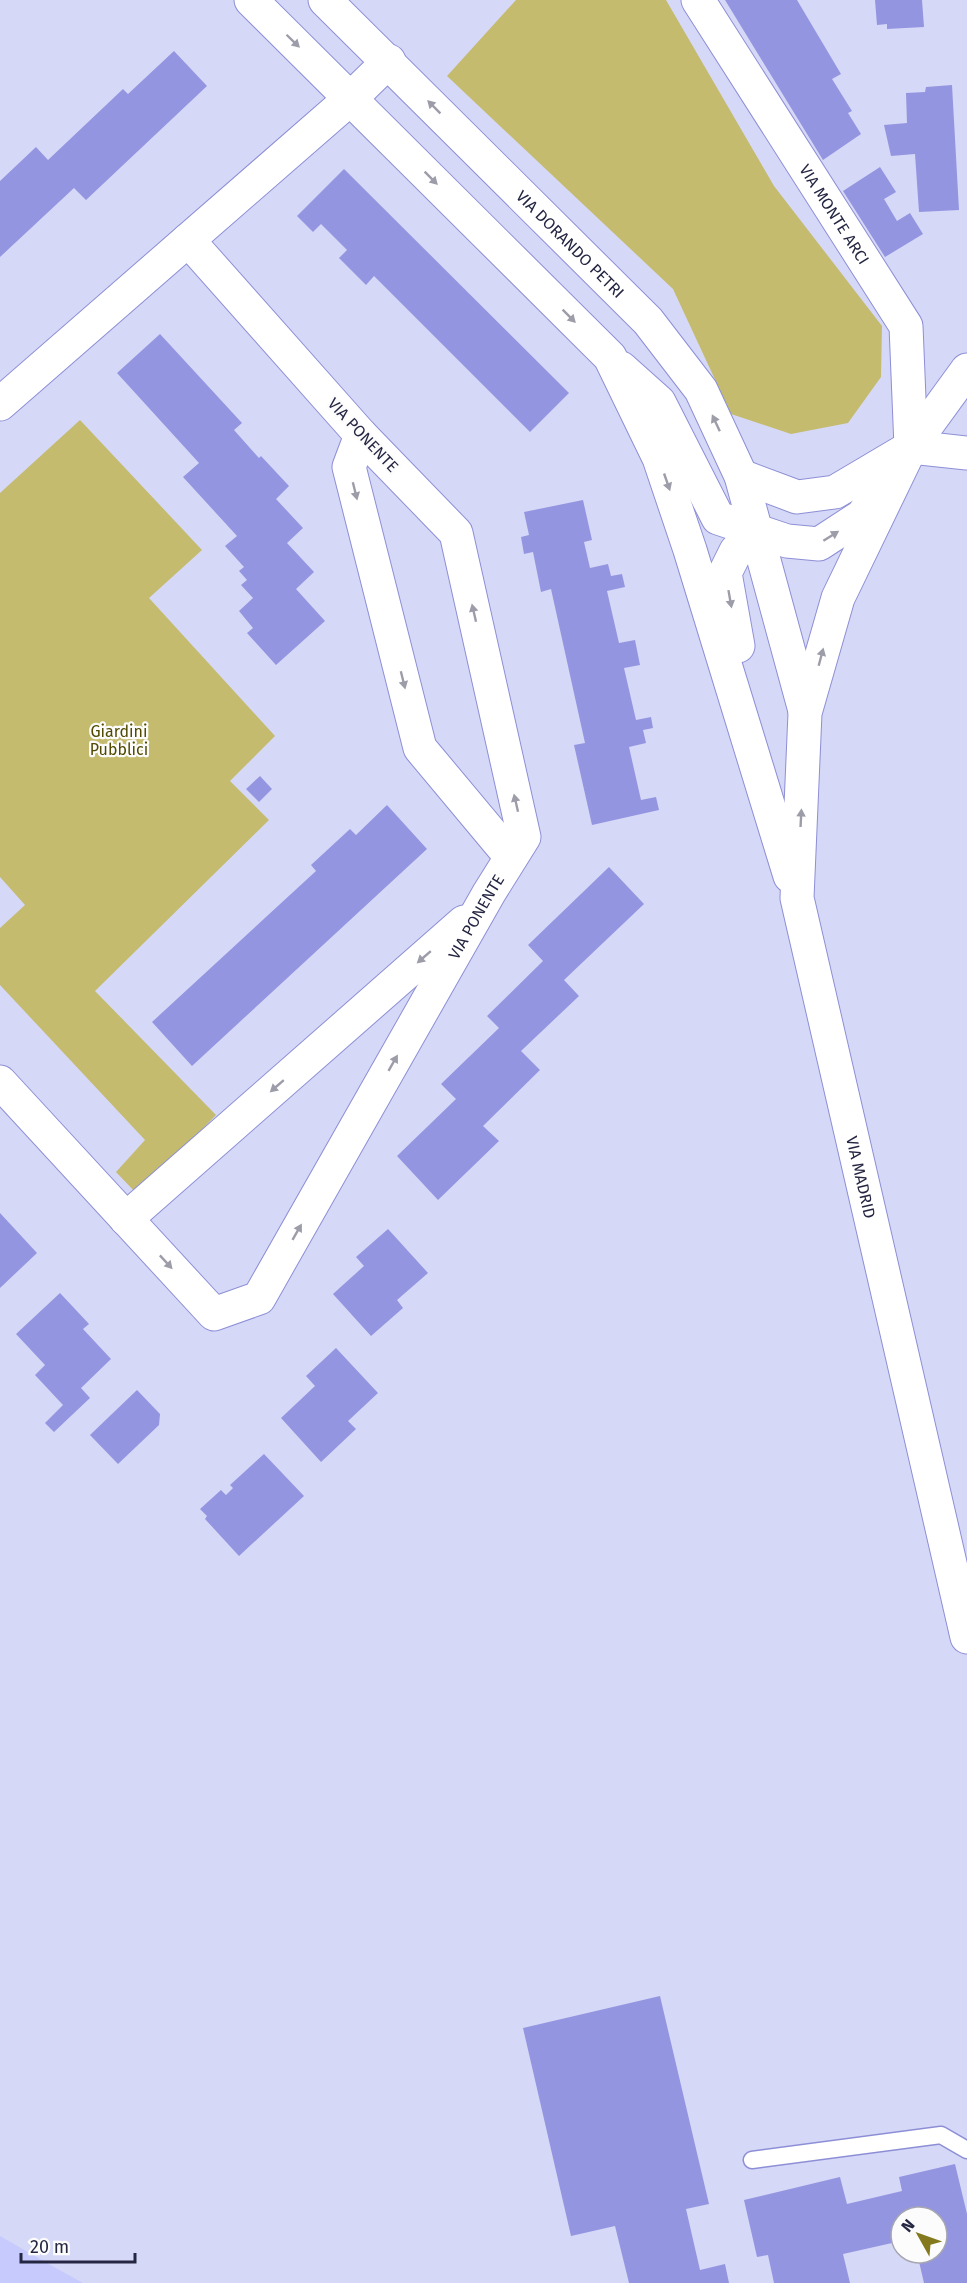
<svg xmlns="http://www.w3.org/2000/svg" width="967" height="2283" font-family="'Fira Sans',sans-serif">
<style>
.built{fill:#c7cafc}
.green{fill:#c4bb6e}
.building{fill:#9395e1}
.lines{fill:none;stroke-linecap:round;stroke-linejoin:round}
.lane-casing{stroke:#8d8fd6;stroke-width:19}
.street-casing{stroke:#8d8fd6;stroke-width:35}
.secondary-casing{stroke:#8d8fd6;stroke-width:35}
.lane{stroke:#fff;stroke-width:16}
.street{stroke:#fff;stroke-width:33}
.secondary{stroke:#fff;stroke-width:33}
.oneway{fill:#9d9daa}
.labels{text-anchor:middle;dominant-baseline:central;stroke-width:4.5;stroke-linejoin:round;paint-order:stroke}
.street-label{font-size:16px;fill:#252642;stroke:#fcfcfc}
.park-label{font-size:16px;fill:#514900;stroke:#fcfcfc}
</style>
<rect width="100%" height="100%" fill="#d6d8f7"/>
<path class="built" d="M0,2236L54,2267L83,2283H0Z"/>
<g class="green">
<path d="M516,0H666L774,186L882,326L881,377L848,423L791,434L731,414L673,289L447,76Z"/>
<path d="M80,420L202,550L149,598L275,736L230,781L269,820L95,991L216,1115L138,1195L116,1172L145,1140L0,985V928L25,905L0,877V493Z"/>
</g>
<g class="building">
<path d="M725,0H797L841,74L832,79L852,111L848,113L861,134L823,160Z"/>
<path d="M875,0H922L924,27L887,29V24L877,25Z"/>
<path d="M174,51L207,86L86,200L74,188L0,257V181L36,147L48,160L123,89L128,94Z"/>
<path d="M952,85L959,210L919,212L915,154L891,156L884,125L907,123L906,93L925,92L926,87Z"/>
<path d="M880,167L896,192L884,199L897,221L910,213L923,234L885,257L843,191Z"/>
<path d="M344,169L569,393L530,432L374,276L366,285L339,258L347,250L321,224L313,232L297,216Z"/>
<path d="M160,334L242,423L234,430L259,458L261,456L289,486L276,499L303,528L287,543L314,572L296,589L325,621L276,665L247,633L253,628L239,611L253,598L241,585L247,580L239,571L244,567L225,546L237,536L183,477L199,463L117,373Z"/>
<path d="M583,500L592,540L584,542L590,568L608,564L611,576L622,574L625,587L607,591L619,643L635,640L640,665L624,668L636,720L651,717L653,728L643,730L646,743L629,747L641,800L656,797L659,810L592,825L574,745L585,743L551,589L541,592L533,552L524,554L521,537L529,535L524,512Z"/>
<path d="M260,776L272,789L259,802L246,789Z"/>
<path d="M387,805L427,849L192,1066L152,1022L316,871L311,865L350,829L356,835Z"/>
<path d="M609,867L644,904L564,980L579,996L521,1051L540,1070L483,1126L499,1141L438,1200L397,1156L456,1099L441,1084L499,1028L487,1016L543,961L528,945Z"/>
<path d="M0,1213L37,1253L0,1288Z"/>
<path d="M388,1229L428,1273L397,1300L403,1308L371,1336L333,1294L364,1266L356,1257Z"/>
<path d="M60,1293L89,1324L83,1329L111,1359L81,1388L90,1398L54,1432L45,1423L63,1405L35,1375L45,1365L16,1334Z"/>
<path d="M336,1348L378,1393L348,1421L356,1429L321,1462L281,1418L315,1386L306,1376Z"/>
<path d="M137,1390L160,1414L159,1425L118,1464L90,1435Z"/>
<path d="M264,1454L304,1496L239,1556L205,1519L207,1516L200,1509L221,1490L226,1495L233,1488L230,1485Z"/>
<path d="M660,1996L709,2204L686,2209L700,2270L725,2264L729,2283H629L615,2226L571,2236L523,2028Z"/>
<path d="M955,2164L967,2214V2283H924L917,2253H937V2217H901V2241L843,2254L850,2283H774L768,2255L757,2257L744,2200L840,2177L847,2204L902,2191L899,2177Z"/>
</g>
<g class="lines">
<defs>
<path id="lane" d="M752,2160L941,2135L967,2150"/>
<g id="street">
<path id="s1" d="M698,0L906,326L911,447"/>
<path d="M0,404L351,98L389,61"/>
<path d="M361,435L349,467L420,748L511,857"/>
<path d="M911,447L967,370"/>
<path d="M911,447L967,453"/>
<path id="s2" d="M0,1082L214,1314L259,1298L489,893L524,837L456,533L361,435L188,240"/>
<path d="M126,1219L464,922"/>
</g>
<g id="secondary">
<path d="M251,0L610,357L659,458L690,550L790,876"/>
<path id="s3" d="M325,0L648,321L701,390L741,476L805,711"/>
<path d="M621,368L659,402L718,518L787,541L819,544L862,516L877,495"/>
<path id="s4" d="M911,447L838,598L805,713L797,898L967,1637"/>
<path d="M741,476L797,497L835,492L911,447"/>
<path d="M738,646L725,573L736,551L756,531"/>
</g>
</defs>
<use href="#lane" class="lane-casing"/>
<use href="#street" class="street-casing"/>
<use href="#secondary" class="secondary-casing"/>
<use href="#lane" class="lane"/>
<use href="#street" class="street"/>
<use href="#secondary" class="secondary"/>
</g>
<defs><path id="oneway-solid" d="M-6-.8H1V-3.2L6.5 0L1 3.2V.8H-6Z" transform="scale(1.5)"/></defs>
<g class="oneway">
<use href="#oneway-solid" transform="translate(293 41) rotate(44)"/>
<use href="#oneway-solid" transform="translate(434 107) rotate(-135)"/>
<use href="#oneway-solid" transform="translate(431 178) rotate(45)"/>
<use href="#oneway-solid" transform="translate(569 316) rotate(45)"/>
<use href="#oneway-solid" transform="translate(716 423) rotate(-115)"/>
<use href="#oneway-solid" transform="translate(667 482) rotate(71)"/>
<use href="#oneway-solid" transform="translate(355 491) rotate(76)"/>
<use href="#oneway-solid" transform="translate(831 536) rotate(-32)"/>
<use href="#oneway-solid" transform="translate(730 599) rotate(80)"/>
<use href="#oneway-solid" transform="translate(474 613) rotate(-103)"/>
<use href="#oneway-solid" transform="translate(821 657) rotate(-75)"/>
<use href="#oneway-solid" transform="translate(403 680) rotate(76)"/>
<use href="#oneway-solid" transform="translate(516 803) rotate(-103)"/>
<use href="#oneway-solid" transform="translate(801 818) rotate(-87)"/>
<use href="#oneway-solid" transform="translate(424 957) rotate(139)"/>
<use href="#oneway-solid" transform="translate(393 1063) rotate(-60)"/>
<use href="#oneway-solid" transform="translate(277 1086) rotate(139)"/>
<use href="#oneway-solid" transform="translate(297 1232) rotate(-60)"/>
<use href="#oneway-solid" transform="translate(166 1262) rotate(47)"/>
</g>
<g class="labels">
<g class="street-label">
<text stroke="none"><textPath href="#s1" startOffset="254">VIA MONTE ARCI</textPath></text>
<text stroke="none"><textPath href="#s3" startOffset="346">VIA DORANDO PETRI</textPath></text>
<text transform="translate(363 435) rotate(47)">VIA PONENTE</text>
<text stroke="none"><textPath href="#s2" startOffset="802">VIA PONENTE</textPath></text>
<text stroke="none"><textPath href="#s4" startOffset="759">VIA MADRID</textPath></text>
</g>
<g class="park-label">
<text x="119" y="731">Giardini<tspan x="119" dy="18">Pubblici</tspan></text>
</g>
</g>
<g transform="translate(919 2235) rotate(310)"><circle r="28" fill="#fcfcfc" stroke="#a6a6b2" stroke-width="1.5"/>
<path d="M0-4.5L10 22L0 15L-10 22Z" fill="#85791e"/>
<text y="-9" font-size="16" font-weight="bold" text-anchor="middle" fill="#252642">N</text>
</g>
<path d="M21 2253v9h114v-9" fill="none" stroke="#252642" stroke-width="3"/>
<text x="30" y="2253" font-size="18" fill="#252642" stroke="#fcfcfc" stroke-width="4.5" paint-order="stroke">20 m</text>
</svg>
